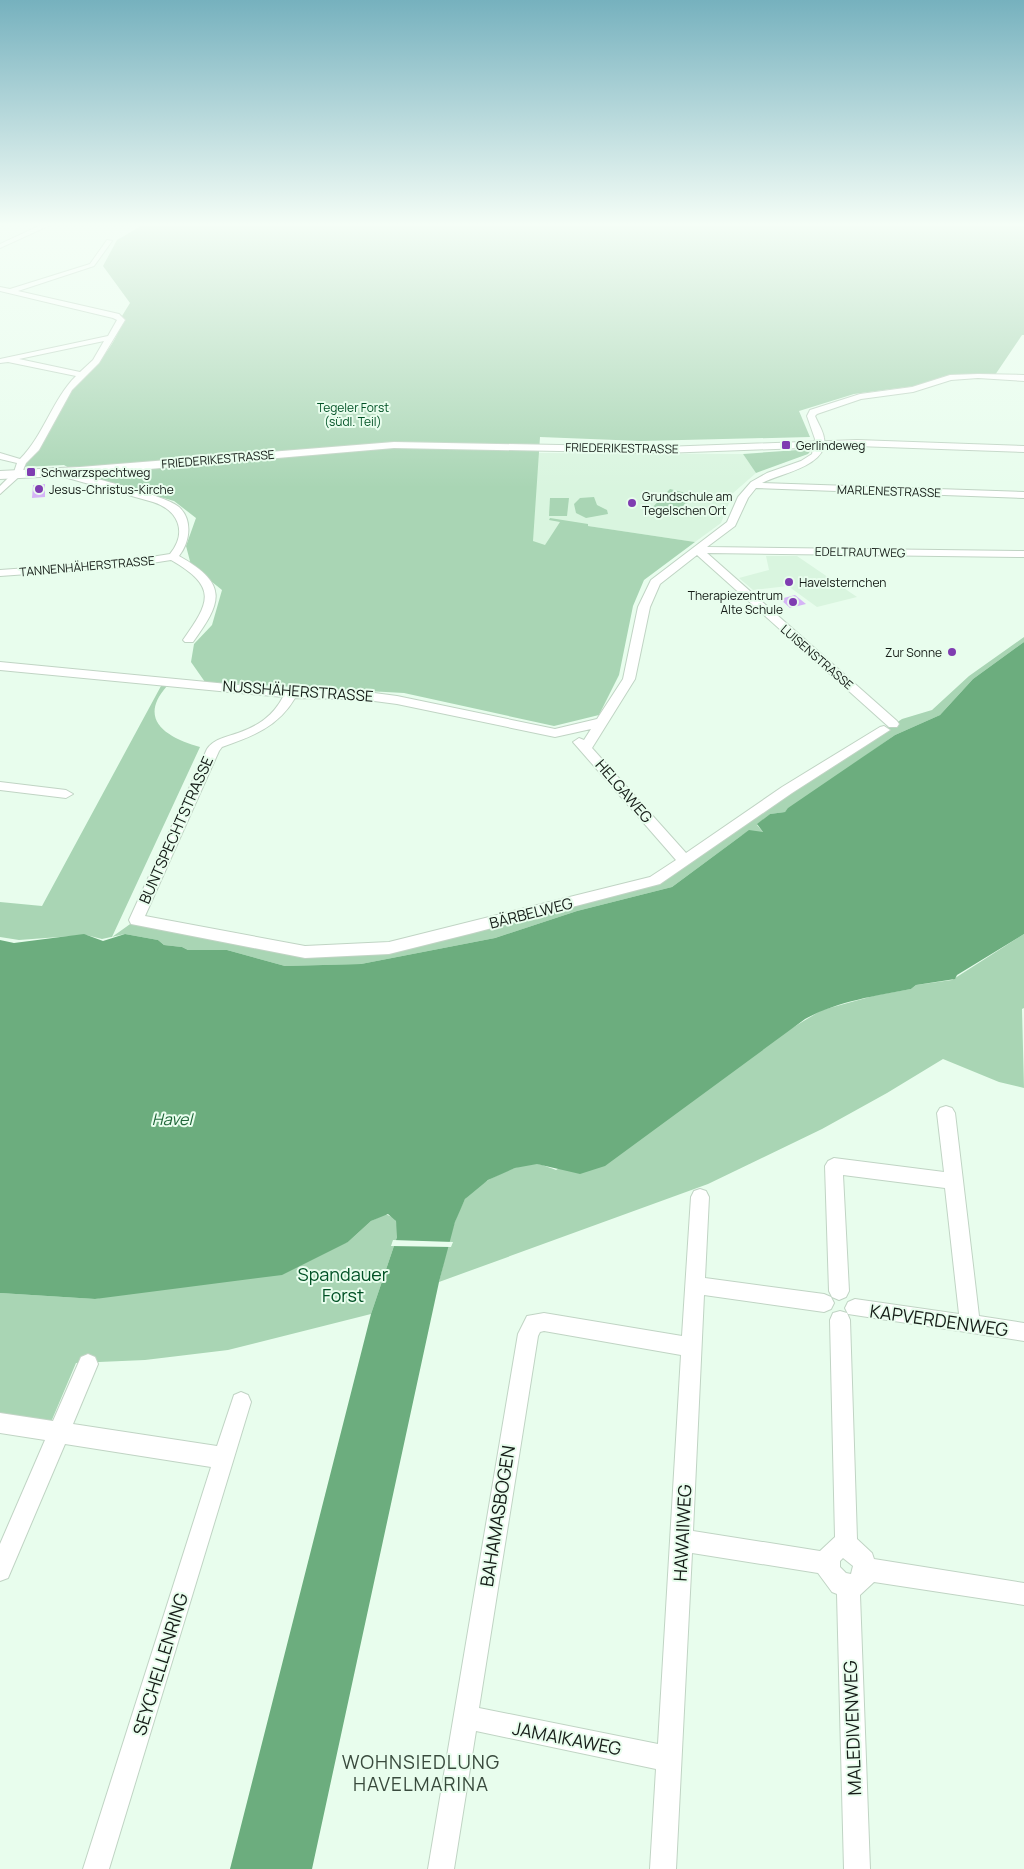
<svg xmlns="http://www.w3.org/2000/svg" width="1024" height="1869" font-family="Manrope,sans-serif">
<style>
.built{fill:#d9f5df}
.green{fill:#a9d5b4}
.water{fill:#6cad7e}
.pier{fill:#e8fded}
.building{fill:#d5b4f6}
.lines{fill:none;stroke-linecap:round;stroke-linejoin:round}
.minor-casing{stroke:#c0d4c4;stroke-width:2}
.tertiary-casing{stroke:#c0d4c4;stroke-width:2}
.minor{fill:#fff;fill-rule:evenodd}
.tertiary{fill:#fff;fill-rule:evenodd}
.poi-dot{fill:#7f3db1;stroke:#e8fded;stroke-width:2}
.labels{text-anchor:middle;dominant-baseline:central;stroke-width:4;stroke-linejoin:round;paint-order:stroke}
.far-park-label{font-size:12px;fill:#005125;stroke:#e8fded}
.far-poi-label{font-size:12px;fill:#141b16;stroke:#e8fded;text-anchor:start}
.far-street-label{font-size:12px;fill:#141b16;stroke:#e8fded}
.street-label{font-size:15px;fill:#141b16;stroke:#e8fded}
.water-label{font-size:16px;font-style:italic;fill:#1f6739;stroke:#e8fded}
.near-park-label{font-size:18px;fill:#005125;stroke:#e8fded}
.near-street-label{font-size:18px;fill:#141b16;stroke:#e8fded}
.near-neighbourhood-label{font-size:19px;letter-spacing:1px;fill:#394a3d;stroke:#e8fded}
</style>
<rect width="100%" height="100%" fill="#e8fded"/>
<g class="built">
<path d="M538,453L743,454L756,473L733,493L721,523L695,542L561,522L545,546L532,541Z"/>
<path d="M766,556H797L857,597L817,607L788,586L753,590L739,578L769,570Z"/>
</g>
<g class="green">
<path d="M141,226H1024V335H1022L995,375L960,374L945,376L915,386L854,394L799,411L810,437L641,441L540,437L533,541L545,545L560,522L549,520L550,518L588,524V526L695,542L644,580L633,606L619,675L599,715L554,726L404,693L205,682L191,662L194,644L212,625L222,590L191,565L186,546L196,518L174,501L81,475L64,465L24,467C35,445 49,421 64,400C86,369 109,361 123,320L122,316L130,303L103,266L117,240Z"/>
<path d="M812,449L808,454L756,473L743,454Z"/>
<path d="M670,489L693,495L673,517L649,511Z"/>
<path d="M594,497L597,505L607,510L608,514L586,518L576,513L574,504L580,498Z"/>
<path d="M550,498H569L567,516H549Z"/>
<path d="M1024,637V642L973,679L940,715L895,735L785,812L770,814L757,825L763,832H748L741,836L672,887L577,911L495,938L361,964L285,966L227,950H188L182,947L164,945L158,940L125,934L102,939L86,935L19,940L0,937V902L42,906L161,686H167C136,721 169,738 200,747L112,937L133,922L330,956L657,883L902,719L932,710L969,676Z"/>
<path d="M1024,934V1008L1022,1009L1024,1088L999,1082L943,1059L887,1093L822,1129L708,1184L439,1282C446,1255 451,1225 464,1201C473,1184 519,1162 538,1164C544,1165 550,1168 556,1170L822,1010L877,995L911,989L916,985L952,980Z"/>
<path d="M385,1214L395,1218L398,1229L397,1237L371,1314L228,1350L145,1360L76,1363L51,1422L0,1413V1293L95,1299L348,1242L371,1221Z"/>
</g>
<path class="water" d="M1024,642V934L957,975L955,979L916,985L911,989C875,996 838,1001 805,1019L605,1166L580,1174L537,1164L515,1168L488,1180L465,1199L455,1222L439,1282L312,1869H230L371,1314L397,1237L396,1221L388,1214L371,1221L348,1242L282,1275L95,1299L0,1293V940L14,943L84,934L103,941L125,934L158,940L164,945L182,947L188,950H227L285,966L361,964L495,938L577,911L672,887L749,830L763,832L757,824L770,814L785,812L788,808L895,735L940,715L973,679Z"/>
<path class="pier" d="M393,1240L453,1242L451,1247L391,1246Z"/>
<g class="building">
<path d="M45,484V497L32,498L33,485Z"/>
<path d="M795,595L806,604L790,608L780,599Z"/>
</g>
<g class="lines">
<defs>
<g id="minor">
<path d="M39,226H48L0,248V244Z"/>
<path d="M107,240L112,241L94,266L18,291L119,314L125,320L99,363L72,390L39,450L26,463L21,475L0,494V486L14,472L17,463L0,459V453L20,459C44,435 52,400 76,376L8,362L0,363V359L108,336L117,320L113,318L0,291V287L10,289L90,264ZM104,341L93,360L80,372L19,359Z"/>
<path d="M978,374L1024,375V381L978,378L951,380L913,392L861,399L817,414L815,416C818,423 823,431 824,438C829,466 781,473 762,483L1024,492V498L756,488L748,498L735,526L707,547L1024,551V557L707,553L897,721L899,724L897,727H889L697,555L660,584L650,607L635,679L592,748L686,853L782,787L880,727L884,726L890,730L792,793L660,884L473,933L389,954L305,958L131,924L129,920L207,749C214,739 226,737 238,733C258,726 273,716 283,697L0,670V662L291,690L359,691L397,696L555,729L597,719L623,679L638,607L651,580L727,522L738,497L751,482L767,473L801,461L812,454L815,439L807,416L810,410L860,394L912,387L950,375ZM295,698L359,699L397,704L555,737L591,729L584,740L579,738L573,742L676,860L650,877L389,942L305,946L145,916L219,751L222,747C253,736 278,727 295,698Z"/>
<path d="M53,468C77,474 164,494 179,507C193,520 190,542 179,556C229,584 222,602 193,642H185L183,640C210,602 218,587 171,560L126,567L0,576V570L126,561L170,554C188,532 178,510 153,502L50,473L48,471Z"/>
<path d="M0,782L66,790L73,794L66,798L0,790Z"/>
<path d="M946,1106L952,1108L955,1113L979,1316L1024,1323V1341L848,1314L845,1308L848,1302L855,1299L959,1314L945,1188L843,1175L849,1291L846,1297L839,1300L832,1297L829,1291L825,1166L828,1161L834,1158L944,1172L937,1113L940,1108Z"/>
<path d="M700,1189L706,1191L709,1197L705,1278L824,1294L831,1297L834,1303L831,1309L824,1312L704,1295L693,1531L820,1551L835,1537L830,1320L833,1313L840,1311L847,1313L850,1320L857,1539L872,1553L874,1559L1024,1583V1605L874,1582L860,1595L870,1869H844L837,1594L832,1592L818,1573L692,1553L676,1869H650L656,1769L476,1731L454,1869H428L518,1334L527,1316L544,1313L682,1336L691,1197L694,1191ZM544,1331L681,1355L658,1744L479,1708L538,1336L540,1332ZM843,1558L853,1566L851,1574L846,1573L840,1567V1561Z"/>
<path d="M88,1354L95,1357L98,1364L73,1424L217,1446L234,1395L241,1392L248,1395L251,1402L109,1869H83L211,1467L65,1444L8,1578L0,1581V1544L45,1440L0,1433V1413L53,1421L81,1357Z"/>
</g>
<path id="tertiary" d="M857,440L1024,446V452L857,446L663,453L394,448L80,475L0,479V471L80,467L394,442L663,447Z"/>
</defs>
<use href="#minor" class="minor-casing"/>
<use href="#tertiary" class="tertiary-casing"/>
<use href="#minor" class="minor"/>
<use href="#tertiary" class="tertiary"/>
</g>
<linearGradient id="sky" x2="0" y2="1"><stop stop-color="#76b1be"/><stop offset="0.46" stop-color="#f5fef7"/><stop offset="1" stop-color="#f5fef7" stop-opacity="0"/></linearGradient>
<rect width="1024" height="488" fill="url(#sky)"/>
<g class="poi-dot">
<rect x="781" y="440" width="10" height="10" rx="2.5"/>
<rect x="26" y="467" width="10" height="10" rx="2.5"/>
<circle cx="39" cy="489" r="5"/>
<circle cx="632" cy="503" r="5"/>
<circle cx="789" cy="582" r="5"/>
<circle cx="793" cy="602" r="5"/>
<circle cx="952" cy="652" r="5"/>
</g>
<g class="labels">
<g class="far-park-label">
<text x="353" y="407">Tegeler Forst<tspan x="353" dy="14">(südl. Teil)</tspan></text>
</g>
<g class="far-poi-label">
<text x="796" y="445">Gerlindeweg</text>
<text x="41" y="472">Schwarzspechtweg</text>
<text x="49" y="489">Jesus-Christus-Kirche</text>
<text x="642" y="496">Grundschule am<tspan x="642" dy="14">Tegelschen Ort</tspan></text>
<text x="799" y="582">Havelsternchen</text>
<text x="783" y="595" text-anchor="end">Therapiezentrum<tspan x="783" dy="14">Alte Schule</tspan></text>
<text x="942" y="652" text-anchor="end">Zur Sonne</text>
</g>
<g class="far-street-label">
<text transform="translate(622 448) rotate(1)">FRIEDERIKESTRASSE</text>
<text transform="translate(218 459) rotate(-5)">FRIEDERIKESTRASSE</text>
<text transform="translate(889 491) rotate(2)">MARLENESTRASSE</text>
<text transform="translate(860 552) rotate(1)">EDELTRAUTWEG</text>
<text transform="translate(87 566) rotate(-5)">TANNENHÄHERSTRASSE</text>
<text transform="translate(817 657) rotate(41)">LUISENSTRASSE</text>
</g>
<g class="street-label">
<text transform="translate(298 691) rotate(4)">NUSSHÄHERSTRASSE</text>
<text transform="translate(624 791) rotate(49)">HELGAWEG</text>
<text transform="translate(176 830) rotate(-66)">BUNTSPECHTSTRASSE</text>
<text transform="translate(531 913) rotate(-14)">BÄRBELWEG</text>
</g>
<g class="water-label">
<text x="172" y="1119">Havel</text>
</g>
<g class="near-park-label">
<text x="343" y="1274">Spandauer<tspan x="343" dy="21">Forst</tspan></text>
</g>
<g class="near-street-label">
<text transform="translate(939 1320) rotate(8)">KAPVERDENWEG</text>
<text transform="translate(497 1516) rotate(-81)">BAHAMASBOGEN</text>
<text transform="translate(682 1533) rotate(-87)">HAWAIIWEG</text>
<text transform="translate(160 1664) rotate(-73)">SEYCHELLENRING</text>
<text transform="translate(852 1728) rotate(-92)">MALEDIVENWEG</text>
<text transform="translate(567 1738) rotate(11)">JAMAIKAWEG</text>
</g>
<g class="near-neighbourhood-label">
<text x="421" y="1762">WOHNSIEDLUNG<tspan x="421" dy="22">HAVELMARINA</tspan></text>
</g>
</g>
</svg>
